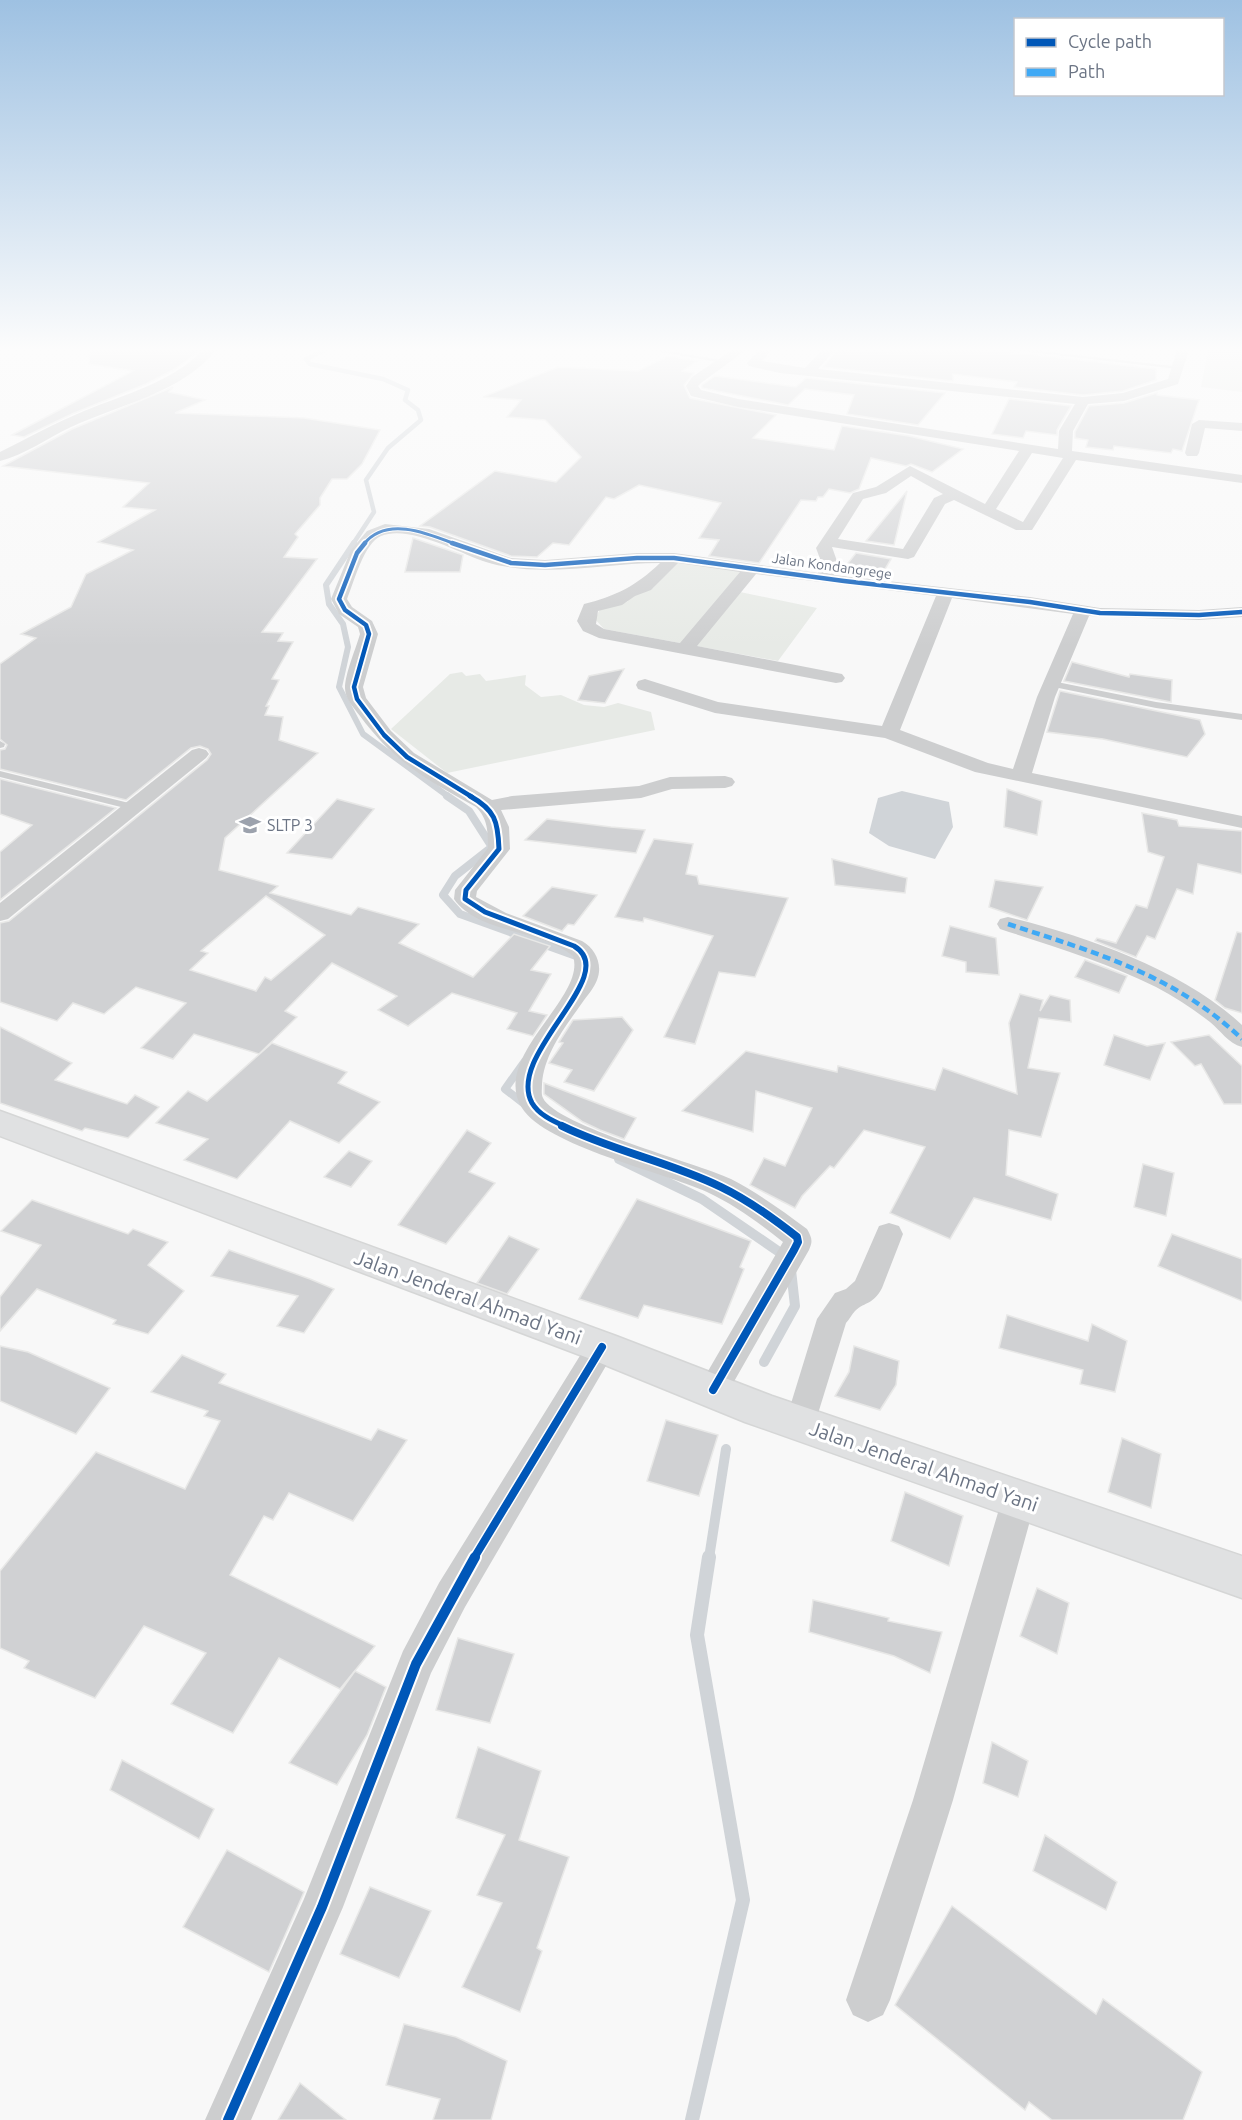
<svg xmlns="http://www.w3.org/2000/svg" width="1242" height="2120" font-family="Ubuntu,sans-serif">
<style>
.green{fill:#e7eae6}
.water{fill:#d0d4d8}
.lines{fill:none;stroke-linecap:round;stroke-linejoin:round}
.stream-far4{stroke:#d0d4d8;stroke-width:4.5}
.stream-far3{stroke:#d0d4d8;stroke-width:6}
.stream-far2{stroke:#d0d4d8;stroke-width:8}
.stream-far1{stroke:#d0d4d8;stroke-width:10}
.stream{stroke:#d0d4d8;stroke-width:14}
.building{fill:#d0d1d3;stroke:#e8e8e7;stroke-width:1.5;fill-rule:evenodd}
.secondary-casing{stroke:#d5d6d6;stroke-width:3}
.service{fill:#cdcecf;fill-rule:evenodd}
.minor{fill:#cdcecf;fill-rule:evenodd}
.secondary{fill:#e0e1e2;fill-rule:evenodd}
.quiet{stroke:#3fa9f5;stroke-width:4.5;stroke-dasharray:8 4.5;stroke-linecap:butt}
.cycleway-far4-casing{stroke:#fff;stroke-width:5}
.cycleway-far3-casing{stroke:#fff;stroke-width:8}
.cycleway-far2-casing{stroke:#fff;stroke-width:9}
.cycleway-far1-casing{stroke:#fff;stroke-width:11}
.cycleway-casing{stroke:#fff;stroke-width:14}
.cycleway-far4{stroke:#0057b8;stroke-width:3}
.cycleway-far3{stroke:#0057b8;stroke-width:4.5}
.cycleway-far2{stroke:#0057b8;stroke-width:5}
.cycleway-far1{stroke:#0057b8;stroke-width:8}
.cycleway{stroke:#0057b8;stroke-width:10}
.labels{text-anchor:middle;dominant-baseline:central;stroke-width:6;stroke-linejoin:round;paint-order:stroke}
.far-street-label{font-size:14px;fill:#6b7484;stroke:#fff}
.poi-label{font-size:16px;fill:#6b7484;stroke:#fff;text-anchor:start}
.near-street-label{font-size:20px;fill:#6b7484;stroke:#fff}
</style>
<rect width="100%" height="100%" fill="#f8f8f8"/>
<g class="green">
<path d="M1208,350H1242V392L1201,387Z"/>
<path d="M677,562L748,571L740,592L817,608L778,661L604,629L595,619L600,609L627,602L633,594L653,588Z"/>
<path d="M462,672L466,676L480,674L486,681L526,675L525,685L541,697L561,695L584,705L604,707L618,703L651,712L655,730L447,773L391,729L450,674Z"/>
</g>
<path class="water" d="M902,791L949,802L953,827L935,859L889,846L869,833L878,798Z"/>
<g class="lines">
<path class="stream-far4" d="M325,350L306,359L310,364L383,379L408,390L405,400L418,410L421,420L388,448L366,480L374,512L353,544"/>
<path class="stream-far3" d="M354,543L326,585L329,604L343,624L348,647L339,687L363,734L449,797"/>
<g class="stream-far2">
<path d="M447,796L469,811L492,847L455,876L443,895L460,914L576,956"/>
<path d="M525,1061L505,1089L527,1106"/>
</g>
<g class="stream-far1">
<path d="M619,1159L702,1199L788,1258"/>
<path d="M764,1362L795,1306L791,1270"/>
<path d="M709,1558L726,1449"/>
</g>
<path class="stream" d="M692,2120L743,1900L697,1635L709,1557"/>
</g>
<g class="building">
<path d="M90,350H200L175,369L146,384L72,414L24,437L12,435L133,371L89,364Z"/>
<path d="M837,350L889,353L891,350H975L1036,355L1156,369V380L1123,391L1083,395L1014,387L1017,382L953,374V381L823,367Z"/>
<path d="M668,356L697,361L682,371L694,373L684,385L690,398L776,415L753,438L834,450L842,426L909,436L963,449L932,472L911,464L906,466L871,458L859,489L850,493L829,489L823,497H818L816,501L801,500L759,563L709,556L719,540L699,538L721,503L639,485L614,499L606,497L569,545L553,543L537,557L511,556L430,527L420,526L495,471L556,482L581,457L545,420L507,417L521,400L483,397L558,367L638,371Z"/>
<path d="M715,376L796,387L806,378L945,393L918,425L847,414L854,395L805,389L788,405L702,388V385Z"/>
<path d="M173,387L169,392L205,400L175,413L304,418L380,430L362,464L347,479H332L320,498V505L295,534L298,537L284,557L317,559L262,632L283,633L278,641L293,642L272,679L279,680L266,706H269L265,715L283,717L279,740L318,753L225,838L219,870L278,886L270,893L351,915L358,907L419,924L399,943L473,977L514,934L550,946L531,970L551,974L529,1011L547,1015L533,1036L507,1029L517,1013L452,993L408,1026L378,1010L397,996L332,963L285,1011L297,1017L259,1054L194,1034L173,1059L141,1048L186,1003L136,987L104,1014L73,1003L57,1021L0,1002V923L9,921L207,760L211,754L208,749L200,746L191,748L126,800L0,769V750L5,749L7,745L0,739V664L36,638L21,634L71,607L86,574L133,550L98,542L155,510L123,507L149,483L3,466L72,429ZM266,896L325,935L271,980L265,977L256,991L190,970L208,953L201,951Z"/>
<path d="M1157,393V395L1199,400L1182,451L1173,449L1171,453L1114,446L1113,450L1086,447L1088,440L1075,438V432L1089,406L1124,403Z"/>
<path d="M1009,399L1071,406L1057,430V435L1026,431L1023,438L992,434Z"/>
<path d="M907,491L894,545L866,541Z"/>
<path d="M413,538L463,555L460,572H405Z"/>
<path d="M856,553L891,559L884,571L845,567Z"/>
<path d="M1072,662L1129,677L1130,674L1172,680L1171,702L1064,681Z"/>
<path d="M624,669L605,703L578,700L589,676Z"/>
<path d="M1060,691L1200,720L1205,734L1187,757L1103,739L1047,732Z"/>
<path d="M0,779L116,808L0,900V852L32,825L0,814Z"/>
<path d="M1007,789L1042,801L1037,835L1004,827Z"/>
<path d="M337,799L374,809L332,859L287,853Z"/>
<path d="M1142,813L1177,820L1179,826L1242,831V874L1198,864L1193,894L1177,889L1155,939L1147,936L1136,957L1095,941L1097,938L1116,943L1136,905L1147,908L1164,857L1148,852Z"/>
<path d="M547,819L611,827L645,830L636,853L525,840Z"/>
<path d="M654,839L693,844L686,874L697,876L699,884L788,898L755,977L719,972L695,1044L664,1037L713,936L644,918L643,922L615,917Z"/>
<path d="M832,859L907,878L905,893L835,885Z"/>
<path d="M995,880L1043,887L1027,920L989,907Z"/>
<path d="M552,887L597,895L574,925L568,924L562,931L523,916Z"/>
<path d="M950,926L996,938L999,975L966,972V962L942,956Z"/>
<path d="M1237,932L1242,933V1013L1225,1008L1215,1000Z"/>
<path d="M1085,960L1127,976L1119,993L1075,977Z"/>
<path d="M1020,994L1043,1000L1040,1011L1050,995L1070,1000L1071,1022L1039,1018L1028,1068L1060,1073L1041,1137L1009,1130L1006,1175L1058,1194L1051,1220L974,1198L950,1239L890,1213L925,1147L864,1130L834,1168L830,1166L802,1196L795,1208L750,1185L764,1158L785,1166L812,1108L756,1091L753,1132L682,1111L746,1051L837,1072L838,1066L935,1090L943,1068L1017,1094L1009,1023Z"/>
<path d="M622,1017L633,1030L594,1091L564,1082L572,1070L549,1063L563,1043L559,1042L573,1020Z"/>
<path d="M0,1027L72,1063L55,1080L127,1104L135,1095L159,1107L128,1138L85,1128L82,1131L0,1103Z"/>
<path d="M1114,1035L1147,1046L1165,1043L1150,1080L1104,1065Z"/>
<path d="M1209,1035L1242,1066V1104H1224L1201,1064L1195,1066L1171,1042Z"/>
<path d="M272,1043L347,1072L338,1083L380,1102L339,1143L290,1121L237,1179L184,1160L208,1139L156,1123L188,1091L207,1101Z"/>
<path d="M544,1083L636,1118L624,1139L600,1130L583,1122L544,1094Z"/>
<path d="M467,1130L491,1143L469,1172L495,1183L446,1244L398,1225Z"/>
<path d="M349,1151L372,1161L351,1187L324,1177Z"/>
<path d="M1143,1164L1174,1173L1166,1216L1134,1207Z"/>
<path d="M637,1199L751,1241L740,1267L744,1269L722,1324L644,1305L638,1318L579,1299Z"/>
<path d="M32,1200L128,1234L133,1229L168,1242L148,1265L184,1291L148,1334L113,1324L116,1320L37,1289L0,1331V1297L41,1245L1,1231Z"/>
<path d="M1172,1234L1242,1259V1301L1158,1266Z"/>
<path d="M509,1236L539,1249L507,1294L477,1283Z"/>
<path d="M229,1250L310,1279L334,1289L304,1333L277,1326L298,1296L211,1276Z"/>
<path d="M1007,1315L1088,1341L1092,1324L1127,1341L1115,1392L1080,1384L1083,1370L999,1348Z"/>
<path d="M0,1346L28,1352L110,1388L76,1434L0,1401Z"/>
<path d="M854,1346L899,1361L896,1385L880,1410L835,1396L849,1372Z"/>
<path d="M182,1355L226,1374L219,1383L371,1440L378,1429L407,1440L353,1521L289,1493L273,1520L264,1516L230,1575L375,1646L340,1689L279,1658L233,1733L171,1704L206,1653L144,1626L95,1698L24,1668L29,1661L0,1648V1571L96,1452L185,1489L220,1421L204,1416L208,1411L151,1392Z"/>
<path d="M666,1420L718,1435L699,1496L647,1481Z"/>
<path d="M1122,1438L1161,1454L1151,1508L1108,1492Z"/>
<path d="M905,1492L963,1516L949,1566L891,1541Z"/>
<path d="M1037,1588L1069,1603L1057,1654L1020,1636Z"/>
<path d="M813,1600L889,1618L888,1621L942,1632L930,1673L894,1656L809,1632Z"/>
<path d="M458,1638L514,1654L490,1723L436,1710Z"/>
<path d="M355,1671L386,1687L367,1735L337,1785L289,1763Z"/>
<path d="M992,1742L1028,1761L1018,1797L983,1783Z"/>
<path d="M478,1747L541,1771L519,1840L569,1857L537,1948L542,1951L520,2012L462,1987L502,1903L477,1895L505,1835L456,1818Z"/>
<path d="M122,1760L214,1809L199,1839L110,1790Z"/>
<path d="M1045,1835L1117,1882L1106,1910L1033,1871Z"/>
<path d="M227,1850L304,1892L269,1972L183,1927Z"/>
<path d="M370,1887L431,1911L399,1978L340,1954Z"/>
<path d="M952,1906L1096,2014L1103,1999L1202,2072L1183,2120H1052L1029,2102L1025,2110L895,2005Z"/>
<path d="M404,2024L456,2037L507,2061L491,2120H433L440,2099L386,2085Z"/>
<path d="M300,2083L346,2120H278Z"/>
</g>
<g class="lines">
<defs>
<path id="secondary" d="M0,1111L616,1336L772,1396L1242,1556V1598L745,1422L588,1358L0,1136Z"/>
</defs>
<use href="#secondary" class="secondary-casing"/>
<g class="service">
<path d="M648,350H662L727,361L724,363Z"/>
<path d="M1012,350H1031L1181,367L1178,369Z"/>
<path d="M1052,681L1156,702L1242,714V720L1156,708L1049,686L1047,684Z"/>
<path d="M0,741L5,744L4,747L0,748Z"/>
<path d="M0,771L137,805L138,807L133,810L0,777Z"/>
</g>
<g class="minor">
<path d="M203,350H216C182,393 118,405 71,427C48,438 24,455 0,461V452C28,438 55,423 84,411C125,394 171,383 203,350Z"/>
<path d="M732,350H746L701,383L698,386L701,390L738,399L1058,449L1059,431L1075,404L780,373L749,366L747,363L759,350H772L762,361L805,368L822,350H835L818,369L1083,397L1123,393L1168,379L1177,350H1189L1178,384L1124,401L1088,404L1073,431L1072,451L1242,475V483L1076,460L1032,530H1016L954,500L945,504L914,557L908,559L832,547L838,564L834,575L1030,597L1100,608L1199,610L1242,607V617L1199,620L1089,616L1055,697L1032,773L1242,816V828L975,772L885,738L715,713L638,689L636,685L638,681L645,679L718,702L882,726L936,596L756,574L697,646L842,674L845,678L842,682L836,683L599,638L583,631L577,621L584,604C616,596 636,586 660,563C602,563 542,579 486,562C459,553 409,524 381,536C364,543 354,582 347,599L352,607L372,621L378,634L363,687L366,698L391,731L414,753L492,800L512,796L639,786L670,777L725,776L732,778L735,782L732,786L725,788L672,789L641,798L501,810L509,827L510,849L477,891L476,897L506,913L582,941C596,949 603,965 597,980C594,988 587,996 582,1003C565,1027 544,1054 542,1084C542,1089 541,1094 543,1098C556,1126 697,1163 731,1179C758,1193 783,1211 807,1229C812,1238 813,1241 809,1250L724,1399L713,1403L702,1399L697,1390L783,1242C759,1223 735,1205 707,1192C663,1172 546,1146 522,1108C490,1056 587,998 573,956C542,929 478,934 454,899L455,890L488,848C488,832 488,819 476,807C427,780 394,762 360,716C354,708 345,699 345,688C345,674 356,648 360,634L358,627L339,614L331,599L351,550L367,531L385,524L429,529L511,558L545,560L637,553H674L818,573L822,564L816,548L853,493L876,487L910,466L985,504L1019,451L738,407L691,396L686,386L692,377ZM1032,453L1063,458L1023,522L996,509ZM911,476L943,494L934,498L903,549L838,539L863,499L886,493ZM678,563L740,572L680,643L604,629L596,624L598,611L622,605L635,596L651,590ZM952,598L1073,614L1037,697L1013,769L988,763L900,730Z"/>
<path d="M1199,420L1242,423V431L1205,428L1199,453L1197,456H1187L1185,453L1192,424Z"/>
<path d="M199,748L206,750L209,754L206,758L8,919L0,921V903L192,750Z"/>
<path d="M1008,917C1085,936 1184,970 1242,1025V1047C1228,1043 1221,1031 1210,1022C1193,1009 1175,997 1156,987C1106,962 1052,946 1000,929L997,924L1000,919Z"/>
<path d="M889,1223L899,1226L903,1234L882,1288C873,1305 866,1301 855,1311C852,1314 849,1320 846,1323L812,1433L801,1437L790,1433L785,1423L817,1319L835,1293L846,1289L855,1281L879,1226Z"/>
<path d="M602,1334L613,1338L617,1347L465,1607L431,1673L343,1907L251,2120H205L304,1899L403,1651L439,1583L591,1338Z"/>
<path d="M1019,1484L1031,1488L1036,1499L953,1800L890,2000L883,2015L868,2022L853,2015L846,2000L913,1800L1002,1499L1007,1488Z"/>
</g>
<use href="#secondary" class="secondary"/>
<path class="quiet" d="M1008,924C1094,952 1175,975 1242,1039"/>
<defs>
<path id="cycleway-far4" d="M364,544C386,516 427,533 455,544"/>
<g id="cycleway-far3">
<path d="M365,543L357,553L339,599L345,610L366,625L369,634L354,687L357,699L384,735L407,757L472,797"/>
<path d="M452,543L511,563L545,565L637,558H674L844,581L1030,602L1100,613L1199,615L1242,612"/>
</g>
<path id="cycleway-far2" d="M470,796C495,810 498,821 499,849L466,890L465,899L485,912L574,946C623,975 505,1054 532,1103C539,1115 553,1121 566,1127"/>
<g id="cycleway-far1">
<path d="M562,1126C613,1151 670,1162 721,1187C748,1200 773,1218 797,1237L798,1242L794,1250L713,1390"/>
<path d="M474,1558L602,1347"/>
</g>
<path id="cycleway" d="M228,2120L322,1907L416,1664L475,1557"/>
</defs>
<use href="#cycleway-far4" class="cycleway-far4-casing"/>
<use href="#cycleway-far3" class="cycleway-far3-casing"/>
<use href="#cycleway-far2" class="cycleway-far2-casing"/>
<use href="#cycleway-far1" class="cycleway-far1-casing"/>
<use href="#cycleway" class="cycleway-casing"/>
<use href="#cycleway-far4" class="cycleway-far4"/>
<use href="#cycleway-far3" class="cycleway-far3"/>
<use href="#cycleway-far2" class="cycleway-far2"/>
<use href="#cycleway-far1" class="cycleway-far1"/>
<use href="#cycleway" class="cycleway"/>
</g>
<linearGradient id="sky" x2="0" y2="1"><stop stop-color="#9ec1e2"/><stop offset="0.54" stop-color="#fcfcfc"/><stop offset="1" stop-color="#fcfcfc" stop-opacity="0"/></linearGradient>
<rect width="1242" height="647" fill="url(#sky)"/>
<defs>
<symbol id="school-bare" viewBox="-9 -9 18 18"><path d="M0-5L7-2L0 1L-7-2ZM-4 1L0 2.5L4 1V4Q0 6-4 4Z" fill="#9ca2ad" stroke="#fff" stroke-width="2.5" paint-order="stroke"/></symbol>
</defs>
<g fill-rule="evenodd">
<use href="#school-bare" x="235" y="810" width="30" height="30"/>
</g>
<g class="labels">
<g class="far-street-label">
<text transform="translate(832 566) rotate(8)">Jalan Kondangrege</text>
</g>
<g class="poi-label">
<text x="267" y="825">SLTP 3</text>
</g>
<g class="near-street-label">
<text transform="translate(468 1297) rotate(20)">Jalan Jenderal Ahmad Yani</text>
<text transform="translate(924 1466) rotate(19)">Jalan Jenderal Ahmad Yani</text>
</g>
</g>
<rect x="1014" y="18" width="210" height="78" fill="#ffffff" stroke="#c4c7ce" stroke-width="1.5"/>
<rect x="1026" y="38" width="30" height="9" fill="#0057b8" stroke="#c4c7ce" stroke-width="1.5"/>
<text x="1068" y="48" font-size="18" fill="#6b7484">Cycle path</text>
<rect x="1026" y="68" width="30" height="9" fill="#3fa9f5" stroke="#c4c7ce" stroke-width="1.5"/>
<text x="1068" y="78" font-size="18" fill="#6b7484">Path</text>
</svg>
